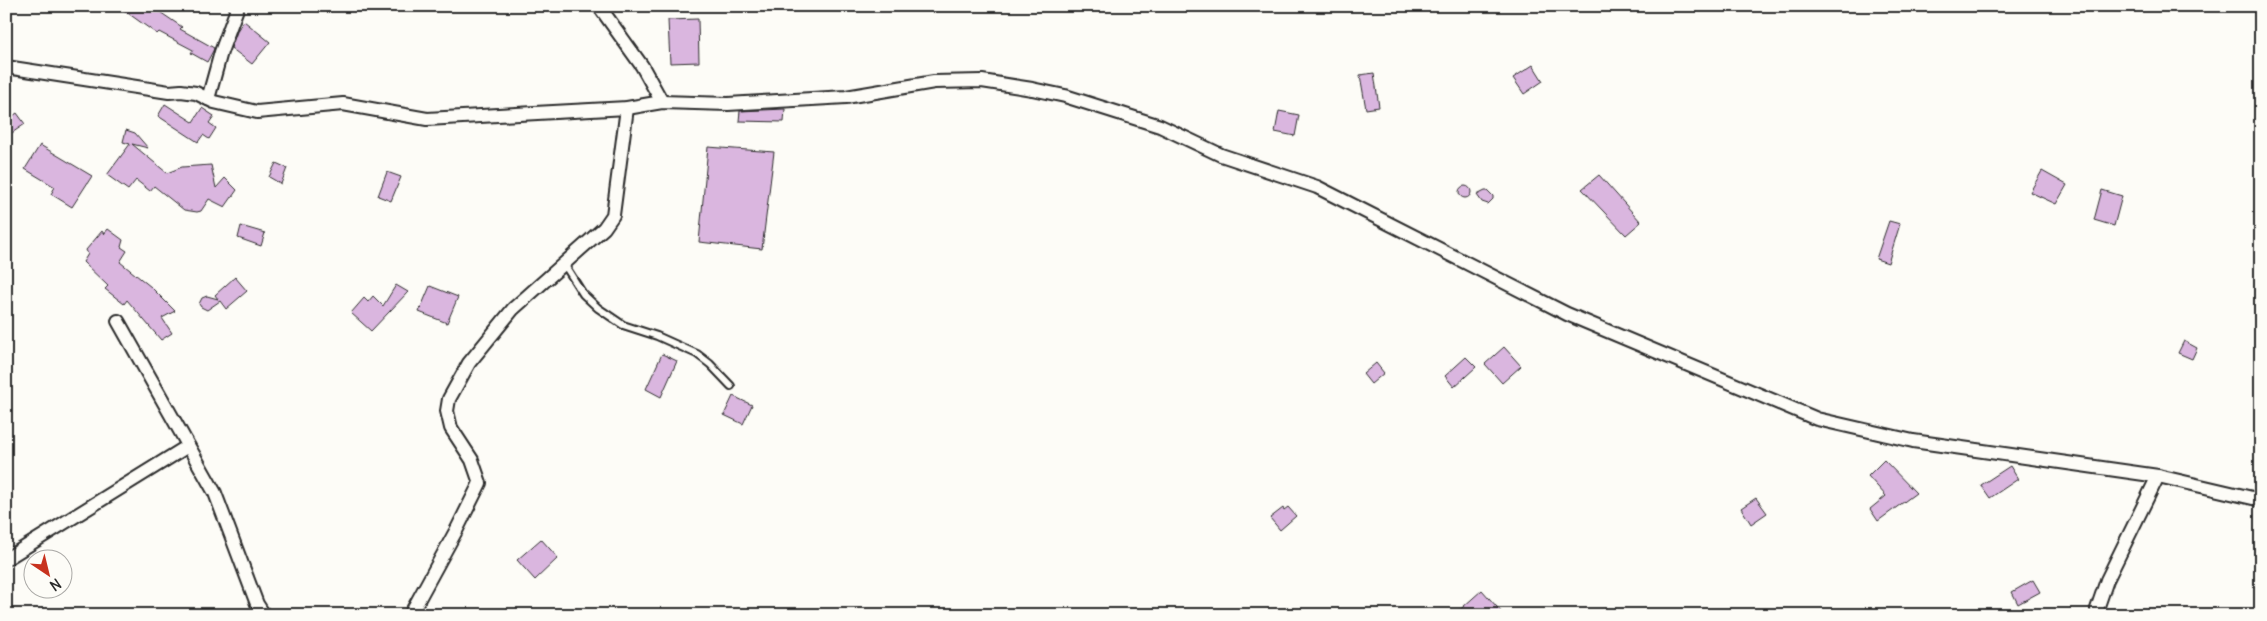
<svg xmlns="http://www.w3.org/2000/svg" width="2267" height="621" font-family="Delius,sans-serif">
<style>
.building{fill:#dab6df;stroke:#2b2b2b}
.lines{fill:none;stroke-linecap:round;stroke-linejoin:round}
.service-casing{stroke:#2b2b2b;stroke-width:10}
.minor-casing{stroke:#2b2b2b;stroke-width:16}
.service{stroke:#fdfcf7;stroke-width:6}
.minor{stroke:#fdfcf7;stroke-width:12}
</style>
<rect width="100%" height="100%" fill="#fdfcf7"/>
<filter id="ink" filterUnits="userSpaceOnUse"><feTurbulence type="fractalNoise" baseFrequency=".02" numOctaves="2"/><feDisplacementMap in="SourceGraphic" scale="10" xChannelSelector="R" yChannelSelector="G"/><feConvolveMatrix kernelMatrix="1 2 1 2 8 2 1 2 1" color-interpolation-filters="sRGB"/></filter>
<g filter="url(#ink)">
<g class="building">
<path d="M118,6H151L182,27L180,29L214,48L213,51L207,62L191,53L193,50L159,32L157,34Z"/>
<path d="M698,19L699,62L670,63L668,20Z"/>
<path d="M244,21L270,42L252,64L231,48L238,29Z"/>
<path d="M1533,65L1543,81L1524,94L1513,78Z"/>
<path d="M1374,73L1379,107L1366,109L1360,75Z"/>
<path d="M165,104L193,122L202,108L214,116L209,123L216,128L209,139L203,135L198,142L158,116Z"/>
<path d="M785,109L784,122L739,121L740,111Z"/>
<path d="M1279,111L1299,115L1295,136L1275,132Z"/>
<path d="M17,113L25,124L6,137V121Z"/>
<path d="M126,130L135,133L148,148L132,144L167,173L182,167L211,165L216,188L225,178L237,190L225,207L209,199L201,211L197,212L184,210L154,186L150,191L136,180L128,190L107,175L130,144L123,142Z"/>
<path d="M40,145L92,176L72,207L51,194L55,187L25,169Z"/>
<path d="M708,147L774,152L762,249L699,242Z"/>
<path d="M276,163L287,168L281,184L269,177Z"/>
<path d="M2042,171L2067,185L2056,204L2030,192Z"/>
<path d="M387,172L401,177L391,201L378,196Z"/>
<path d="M1599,175L1641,222L1626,235L1582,189Z"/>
<circle cx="1465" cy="192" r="6"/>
<path d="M2102,190L2122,196L2114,226L2094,220Z"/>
<path d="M1485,191H1488L1493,196V199L1488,204L1482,202L1477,195Z"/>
<path d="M1889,221L1900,224L1888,263L1876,259Z"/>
<path d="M241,226L265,233L261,246L238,238Z"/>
<path d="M108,229L123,240L121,247L127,251L120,262L151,287L175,311L162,318L172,333L161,340L127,300L124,304L105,289L108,286L83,262L88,254L86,250L102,231L104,234Z"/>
<path d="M235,277L247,291L226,309L220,301L207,310L201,307L199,304L202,298L207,296L218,299L215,295Z"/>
<path d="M396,285L408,292L371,331L351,313L364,298L368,302L373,296L383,306Z"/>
<path d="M430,286L458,297L447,323L419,312Z"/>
<path d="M2184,341L2197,348L2192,359L2178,353Z"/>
<path d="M1504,347L1521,366L1502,383L1485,364Z"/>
<path d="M662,354L677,361L661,397L646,389Z"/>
<path d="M1466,357L1476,367L1454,387L1445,376Z"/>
<path d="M1376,363L1384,373L1371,384L1363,374Z"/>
<path d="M733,396L752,405L743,424L724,415Z"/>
<path d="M1884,460L1916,493L1878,521L1870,509L1886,496L1868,476Z"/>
<path d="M2010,466L2018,479L1990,498L1981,485Z"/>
<path d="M1756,498L1767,513L1751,524L1741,508Z"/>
<path d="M1288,507L1296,516L1280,530L1270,518L1283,508L1284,510Z"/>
<path d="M541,539L558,558L535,580L517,560Z"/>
<path d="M2033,580L2040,592L2018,604L2012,592Z"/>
<path d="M1482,590L1504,615H1454Z"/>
</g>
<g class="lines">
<defs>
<path id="service" d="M564,264L583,294L598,308L623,325L657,336L697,354L710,364L731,386"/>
<g id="minor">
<path d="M599,6L642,66L662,102"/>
<path d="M6,67L169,92L181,91L196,93L214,102L257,112L343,104L427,119L627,108L662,102L728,104L846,97L934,82L982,81L1032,89L1065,96L1160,126L1221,155L1317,187L1567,314L1817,419L1913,441L2158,476L2261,500"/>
<path d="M208,99L221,52L238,6"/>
<path d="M118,321L215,493L257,604L264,615"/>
<path d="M6,559L188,446"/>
<path d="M410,615L457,529L480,483L472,460L451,428L447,411L449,399L469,363L513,309L604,228L613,215L627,108"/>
<path d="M2101,615L2097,609L2107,580L2158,476"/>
</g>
</defs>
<use href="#service" class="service-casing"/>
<use href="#minor" class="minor-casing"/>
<use href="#service" class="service"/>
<use href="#minor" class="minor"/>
</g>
</g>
<rect width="2267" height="621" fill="none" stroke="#fdfcf7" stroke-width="25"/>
<rect x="12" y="12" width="2242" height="596" fill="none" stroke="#2b2b2b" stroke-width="2" filter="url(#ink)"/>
<g transform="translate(48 574) rotate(145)"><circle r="24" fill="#fdfcf7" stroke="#a9a8a5"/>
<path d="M0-4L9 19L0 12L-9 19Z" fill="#c8321e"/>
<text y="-8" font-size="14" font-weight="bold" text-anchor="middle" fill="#2b2b2b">N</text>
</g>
</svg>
